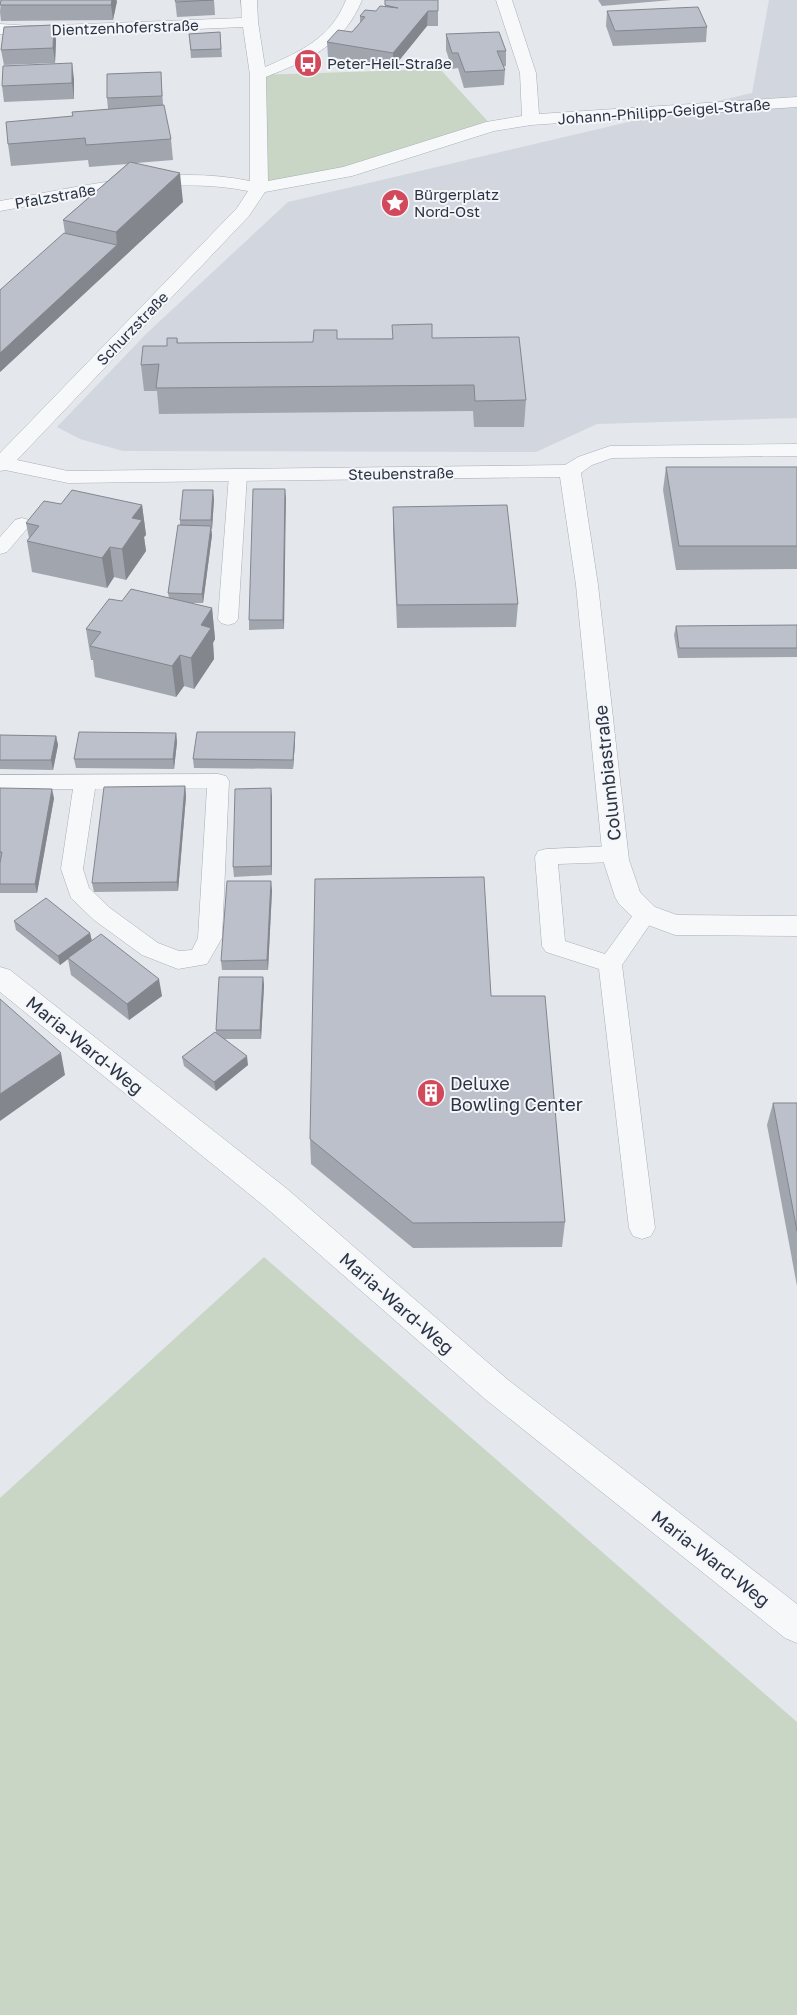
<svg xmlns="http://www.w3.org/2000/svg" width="797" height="2015" font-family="'Golos Text',sans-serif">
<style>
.built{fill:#d2d6de}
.green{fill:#c9d6c5}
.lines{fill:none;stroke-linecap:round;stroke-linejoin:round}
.lane-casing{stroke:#a9aeb7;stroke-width:1}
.street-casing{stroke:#a9aeb7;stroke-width:1}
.lane{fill:#f7f8fa;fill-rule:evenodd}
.street{fill:#f7f8fa;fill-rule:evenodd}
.wall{fill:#a1a5ae}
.shaded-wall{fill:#83868d}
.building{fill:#bbc0ca;stroke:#83868d}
.labels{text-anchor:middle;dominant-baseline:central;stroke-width:4;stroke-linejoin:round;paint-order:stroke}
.far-street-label{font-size:15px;fill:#2b3445;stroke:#f4f6f9}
.far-poi-label{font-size:15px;fill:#2b3445;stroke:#f4f6f9;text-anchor:start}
.street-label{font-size:18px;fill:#2b3445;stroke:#f4f6f9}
.poi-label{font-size:18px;fill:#2b3445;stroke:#f4f6f9;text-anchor:start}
</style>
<rect width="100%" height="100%" fill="#e4e7ec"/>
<path class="built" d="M769,0H797V418L597,424L536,452L123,451L80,439L57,427L147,333L288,202L752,93Z"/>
<g class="green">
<path d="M440,69L492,126L346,172L259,188L258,75Z"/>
<path d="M264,1257L797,1722V2015H0V1498Z"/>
</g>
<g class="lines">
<defs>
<g id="lane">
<path d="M238,470L244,471L247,475L238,619L235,623L228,625L221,623L218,619L229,475L232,471Z"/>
<path d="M22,518L29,520L31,524L7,552L0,554V537L15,520Z"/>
<path d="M218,774L226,776L229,781L222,938L207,964L178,969L142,955L94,920L71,898L61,869L73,789H0V775ZM207,788L198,938L192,950L179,951L158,943L110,908L89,888L83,869L95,789Z"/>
<path d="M615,846L623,848L626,854L623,860L615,862L558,864L565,941L605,954L638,908L646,906L654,908L657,914L622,965L655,1228L651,1236L642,1239L633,1236L629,1228L599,969L546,952L542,946L535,857L538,851L546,849Z"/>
</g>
<g id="street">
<path d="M241,0H257L258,22L265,67C300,52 331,38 346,0H362C344,45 308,60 266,77L268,181L343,167L486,122L522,116L520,73L496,0H512L536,73L539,114L797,97V107L531,125L494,131L352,176L265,192L249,216L17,460L68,471L565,465L578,457L610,446L797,444V456L612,458L592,465L581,473L598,585L629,860L640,892L655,907L677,915L797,916V936L675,935L637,921L619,904L615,897L603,860L576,585L560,477L68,483L5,470L0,471V453L237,208L248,191C170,175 78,197 0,211V201C80,187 169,164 250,181V75L243,27L32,36L0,34V24L32,26L242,18Z"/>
<path d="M0,967L10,970L286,1188L507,1379L797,1604V1643L785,1638L485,1399L264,1206L0,992Z"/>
</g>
</defs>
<use href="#lane" class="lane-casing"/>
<use href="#street" class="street-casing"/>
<use href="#lane" class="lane"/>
<use href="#street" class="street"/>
</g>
<g class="wall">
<path d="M1,0H116L117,1L113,20L1,21L0,12Z"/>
<path d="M175,0H214L215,15L177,17Z"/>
<path d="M385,0H438V26H427L393,68L328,57L327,42L352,32L360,23V16L376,11L385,7Z"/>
<path d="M598,0H672L602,6Z"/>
<path d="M607,11L707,27L706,42L613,46L606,26Z"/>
<path d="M220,32L222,57L191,58L189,34Z"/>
<path d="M446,34L506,51V66L503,67L505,70L504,85L464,88L458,68L452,69L446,50Z"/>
<path d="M56,40L55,63L4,65L1,50Z"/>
<path d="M74,79V99L4,102L2,86Z"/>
<path d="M162,88L163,105L171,139L173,160L136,163L183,202L0,372L65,233L63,220L127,164L89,167L88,160L11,166L8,144L73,116L108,109L107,98Z"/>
<path d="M177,338L178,343L313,342L338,339L432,338L526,400L524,427H474L473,411L159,414L157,391H144L141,365Z"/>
<path d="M666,467H797V569L676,570L663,490Z"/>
<path d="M285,489L284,629L249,630V620Z"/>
<path d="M214,499L212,529H211L212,535L203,603H190L212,608L215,639L213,643L214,659L194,689L184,686L176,697L95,677L93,660H91L86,629L122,601L169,598L168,593L180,525V520Z"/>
<path d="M61,504L142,505L146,535L144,537L146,551L126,580L114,577L107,588L32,572L27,541L29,538L26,523Z"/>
<path d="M393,507L518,604L516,627L397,628L393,530Z"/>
<path d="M797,625V657L678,658L674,635L676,626Z"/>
<path d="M176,733L177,742L174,769L76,768L74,759Z"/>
<path d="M0,735L56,736L58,745L53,770L0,769Z"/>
<path d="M295,742L293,769L194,768L193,759Z"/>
<path d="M185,786L186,796L178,891L94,892L92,883Z"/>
<path d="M0,788L54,798L37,893H0Z"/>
<path d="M272,797V875L234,877L233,867Z"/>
<path d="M272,890L268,970H222L221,961Z"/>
<path d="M14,921L90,933L92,941L162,996L129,1020L71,975L68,959L60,965L16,930Z"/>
<path d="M263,977L264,986L261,1039H225L248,1065L216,1091L184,1066L182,1057L216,1032V1030Z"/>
<path d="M491,996L565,1222L562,1247L413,1248L311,1164L310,1139Z"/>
<path d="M773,1103H797V1286L767,1125Z"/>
</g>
<g class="shaded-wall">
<path d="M112,0H116L117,1L113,20L111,5Z"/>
<path d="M428,11L427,26L393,68V53Z"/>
<path d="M54,25L56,40L55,63L53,48Z"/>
<path d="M72,63L74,79V99L72,83Z"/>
<path d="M180,173L183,202L0,372V353L117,245L116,232Z"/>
<path d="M285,489L286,498L284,629L283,620Z"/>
<path d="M213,490L214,499L212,529L211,520Z"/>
<path d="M142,505L146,535L144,537L146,551L126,580L122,549L132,518Z"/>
<path d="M211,526L212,535L203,603L202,594Z"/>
<path d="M110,547L114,577L107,588L102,558Z"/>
<path d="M212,608L215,639L213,643L214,659L194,689L191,658L201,625Z"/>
<path d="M180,655L184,686L176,697L172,666Z"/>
<path d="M295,732V742L293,769V760Z"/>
<path d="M176,733L177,742L174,769L173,759Z"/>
<path d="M56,736L58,745L53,770L51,760Z"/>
<path d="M185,786L186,796L178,891L177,882Z"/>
<path d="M271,788L272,797V875L271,866Z"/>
<path d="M52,789L54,798L37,893L35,884Z"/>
<path d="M271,881L272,890L268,970L267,960Z"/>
<path d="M90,933L92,942L68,958V959L60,965L58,956Z"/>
<path d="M263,977L264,986L261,1039L260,1030Z"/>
<path d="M159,979L162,996L129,1020L127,1004Z"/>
<path d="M61,1053L65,1075L0,1121V1094Z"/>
<path d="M247,1056L248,1065L216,1091L214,1082Z"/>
</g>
<g class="building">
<path d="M1,0H112L111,5H0Z"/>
<path d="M175,0H213L176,2Z"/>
<path d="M385,0H438V11H428L393,53L327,42L338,30L352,32L365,17L360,16L365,10L376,11L380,6L398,8L385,5Z"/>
<path d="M698,7L707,27L615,31L607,11Z"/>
<path d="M54,25L53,48L1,50L4,27Z"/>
<path d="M220,32L221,49L191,50L189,34Z"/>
<path d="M499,32L506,51H497L505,70L465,72L458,53H452L446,34Z"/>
<path d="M72,63V83L2,86L3,66Z"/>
<path d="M161,72L162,96L107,98V74Z"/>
<path d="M164,105L171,139L86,145L85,138L8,144L6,122L73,116L72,112Z"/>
<path d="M130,162L180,173L116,232L63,220Z"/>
<path d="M64,233L117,245L0,353V290Z"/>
<path d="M432,324V338L519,337L526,400L475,401L474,385L156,388L159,364L141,365L143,346H167V338H177V343L313,342L314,330H337V339H393L392,325Z"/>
<path d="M666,467H797V546H679Z"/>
<path d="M253,489H285L283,620H249Z"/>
<path d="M72,490L142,505L132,518L142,520L122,549L110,547L102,558L27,541L39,526L26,523L44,501L61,504Z"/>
<path d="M183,490H213L211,520H180Z"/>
<path d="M507,505L518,604L397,605L393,507Z"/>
<path d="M178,525L211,526L202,594L168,593Z"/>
<path d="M131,589L212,608L201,625L211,628L191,658L180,655L172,666L90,646L101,632L86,629L109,599L122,601Z"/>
<path d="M797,625V648H679L676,626Z"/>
<path d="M79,732L176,733L173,759H74Z"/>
<path d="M197,732H295L293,760L193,759Z"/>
<path d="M0,735L56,736L51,760H0Z"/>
<path d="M185,786L177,882L92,883L104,787Z"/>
<path d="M0,788L52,789L35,884H0V863L2,852H0Z"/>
<path d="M271,788V866L233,867L235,789Z"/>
<path d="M484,877L491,996H545L565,1222L413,1223L310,1139L315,879Z"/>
<path d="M227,881H271L267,960L221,961Z"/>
<path d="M46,898L90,933L58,956L14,921Z"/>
<path d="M101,934L159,979L127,1004L68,958Z"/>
<path d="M219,977H263L260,1030H216Z"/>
<path d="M0,999L61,1053L0,1094Z"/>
<path d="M215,1032L247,1056L214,1082L182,1057Z"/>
<path d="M773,1103H797V1231Z"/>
</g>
<defs>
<symbol id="bus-disc" viewBox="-11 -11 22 22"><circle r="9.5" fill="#d1495b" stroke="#f4f6f9"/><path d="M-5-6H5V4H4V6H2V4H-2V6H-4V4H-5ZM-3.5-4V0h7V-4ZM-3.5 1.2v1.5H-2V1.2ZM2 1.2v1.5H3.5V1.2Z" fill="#fff"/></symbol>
<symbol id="sight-disc" viewBox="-11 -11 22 22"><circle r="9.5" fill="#d1495b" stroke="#f4f6f9"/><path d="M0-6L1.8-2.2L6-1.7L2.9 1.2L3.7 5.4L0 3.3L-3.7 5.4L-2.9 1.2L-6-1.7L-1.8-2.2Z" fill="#fff"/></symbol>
<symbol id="building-disc" viewBox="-11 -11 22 22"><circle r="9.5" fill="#d1495b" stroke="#f4f6f9"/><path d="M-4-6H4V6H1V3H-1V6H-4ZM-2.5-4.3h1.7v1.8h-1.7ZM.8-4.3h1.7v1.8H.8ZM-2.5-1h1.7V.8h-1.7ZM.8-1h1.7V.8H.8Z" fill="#fff"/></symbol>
</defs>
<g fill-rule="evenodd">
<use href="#bus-disc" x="292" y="47" width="32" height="32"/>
<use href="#sight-disc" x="379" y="187" width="32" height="32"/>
<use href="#building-disc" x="415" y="1077" width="32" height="32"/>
</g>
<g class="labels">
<g class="far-street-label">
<text transform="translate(125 27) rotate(-2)">Dientzenhoferstraße</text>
<text transform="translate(664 111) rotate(-4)">Johann-Philipp-Geigel-Straße</text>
<text transform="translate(55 196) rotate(-10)">Pfalzstraße</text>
<text transform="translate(132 328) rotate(-46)">Schurzstraße</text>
<text transform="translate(401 473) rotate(-1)">Steubenstraße</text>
</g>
<g class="far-poi-label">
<text x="327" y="63">Peter-Heil-Straße</text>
<text x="414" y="194">Bürgerplatz<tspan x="414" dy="17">Nord-Ost</tspan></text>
</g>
<g class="street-label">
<text transform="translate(607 773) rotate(-96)">Columbiastraße</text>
<text transform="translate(85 1045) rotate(39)">Maria-Ward-Weg</text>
<text transform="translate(397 1303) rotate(41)">Maria-Ward-Weg</text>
<text transform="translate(711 1558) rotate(38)">Maria-Ward-Weg</text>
</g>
<g class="poi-label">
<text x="450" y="1083">Deluxe<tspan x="450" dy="21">Bowling Center</tspan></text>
</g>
</g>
</svg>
